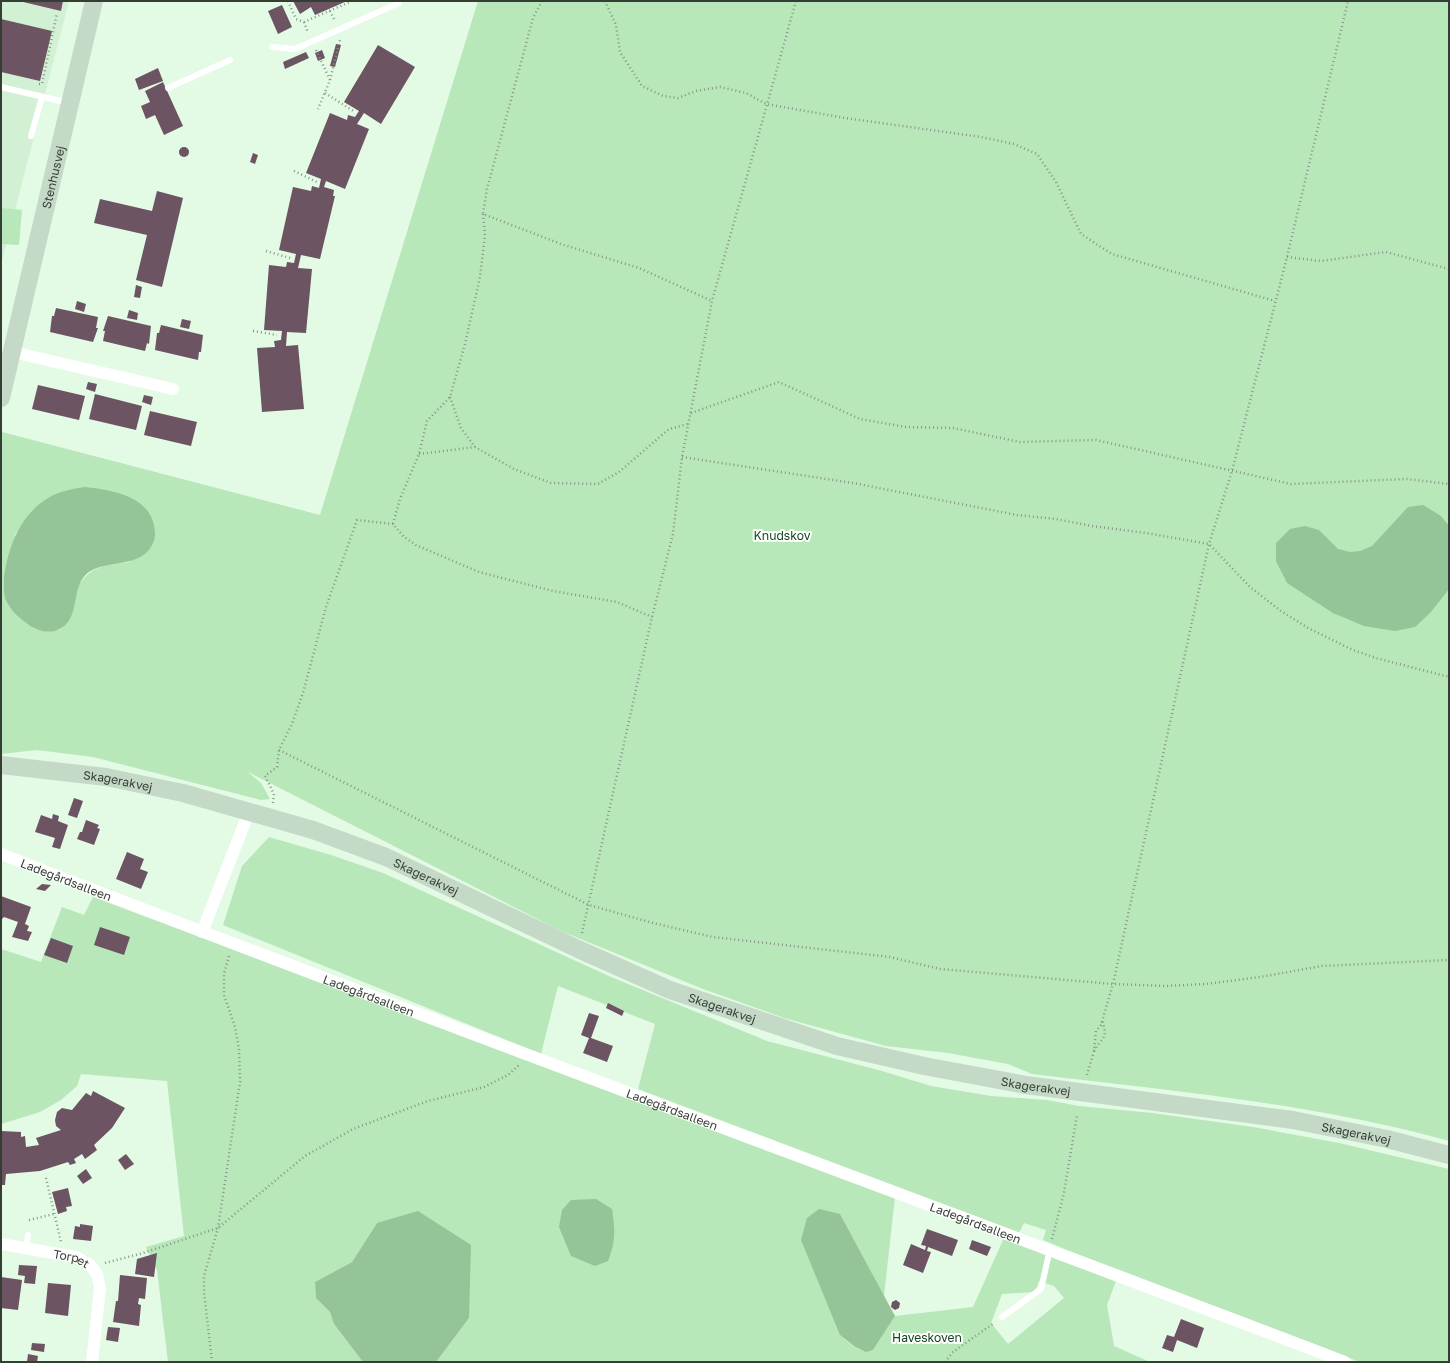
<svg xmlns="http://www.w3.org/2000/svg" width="1450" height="1363" font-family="'Golos Text',sans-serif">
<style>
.built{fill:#d2f0d4}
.green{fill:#b8e7ba;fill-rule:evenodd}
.water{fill:#94c497}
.building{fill:#6c5463}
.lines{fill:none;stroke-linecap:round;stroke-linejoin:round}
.path{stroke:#879787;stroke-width:2.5;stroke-dasharray:1 3;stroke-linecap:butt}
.lane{stroke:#fff;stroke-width:6}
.street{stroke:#fff;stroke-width:12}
.secondary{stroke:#c5d9c7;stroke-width:18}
.labels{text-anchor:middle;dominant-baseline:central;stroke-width:4;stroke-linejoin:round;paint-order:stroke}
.street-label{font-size:12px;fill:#353e35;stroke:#fff}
.park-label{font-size:12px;fill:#11461b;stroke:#fff}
</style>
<rect width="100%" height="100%" fill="#e3fae4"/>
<path class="built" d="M1,1H69L1,264Z"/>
<g class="green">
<path d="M478,1H1449V1141C1313,1103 1171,1091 1032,1074L1008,1064L948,1053L886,1046L784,1018L703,989L561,931L248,772L261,783L270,799L261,800L93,757L37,750L1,754L2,432L320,515ZM47,499L130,562C119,564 106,564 96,569C75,579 69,609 61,629L49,632L33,628L15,535L31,512Z"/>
<path d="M1,208L22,210L19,245L1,244Z"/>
<path d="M269,837L331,855L383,873L611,977L767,1041L882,1071L931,1086L991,1096L1047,1100L1079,1106L1152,1113L1253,1127L1339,1143L1449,1169V1362H1360L1067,1250L1043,1240L1046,1230L1024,1223L1019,1233L638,1089L655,1024L558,986L541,1054L223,925L242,866Z"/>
<path d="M93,897L895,1197L884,1296L840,1214V1335C850,1344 859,1354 873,1350L895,1316L973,1307L1004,1238L1116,1281L1107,1305L1114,1346L1150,1362H436L469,1318L377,1223L352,1262L315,1282L316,1298L330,1312L334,1324L363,1362H168L157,1270L146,1247L184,1236L167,1081L81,1074L77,1086L61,1100L40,1112L1,1124V949L41,962L62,907L84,915ZM1039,1281L1054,1286L1064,1298L1008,1344L991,1323L1002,1294L1035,1292Z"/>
</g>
<g class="water">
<path d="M85,487C111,490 147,495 154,525C155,532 156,537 153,543C141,572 99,556 83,578C71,595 80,623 55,631C46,633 36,630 29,625C21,619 13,613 8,604C3,596 4,587 4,578C8,547 20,515 48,498C60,491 72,489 85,487Z"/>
<path d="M1423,505L1441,516L1449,526V589L1430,613L1415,627L1395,631L1364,626L1333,613L1287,583L1276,561V543L1290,529L1305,526L1319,530L1338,549L1350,552L1360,551L1372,546L1408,507Z"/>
<path d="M596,1199L612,1209C615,1230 616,1240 608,1261L595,1266L571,1256L559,1227L562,1210L571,1200Z"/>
<path d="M819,1209L840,1214L895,1316L873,1350L866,1352L855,1347L840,1335L801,1240L807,1218Z"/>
<path d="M418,1211L471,1245L469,1318L436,1362H363L334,1324L330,1312L316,1298L315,1282L352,1262L377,1223Z"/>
</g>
<g class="building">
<path d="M19,1H63L61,11Z"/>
<path d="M293,1H347L315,15L311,7L300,14Z"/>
<path d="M282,5L292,27L278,34L268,11Z"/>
<path d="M1,19L52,31L40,81L1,72Z"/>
<path d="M336,44L341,45L335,67L330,66Z"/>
<path d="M378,45L415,67L381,124L364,113L357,124L369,129L345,189L326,181L324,187L334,190L333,196H335L320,259L301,255L298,268L312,269L306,333L287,332L286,346L298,345L304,409L262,412L257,348L275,347L274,341L281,340L282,331L264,330L269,265L286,267L287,262L294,263L296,254L279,250L293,187L311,191L312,186L319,188L321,179L306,173L330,113L347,120L348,115L355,117L359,111L344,102Z"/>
<path d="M322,50L325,58L318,61L315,53Z"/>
<path d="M306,52L309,58L285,69L283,62Z"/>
<path d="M158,68L163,81L139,90L135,79Z"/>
<path d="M163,82L183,126L164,135L155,115L146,119L141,106L150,102L145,91Z"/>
<circle cx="184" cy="152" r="5"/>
<path d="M253,153L258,155L255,164L250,162Z"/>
<path d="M157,191L183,198L162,287L136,280L147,235L94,223L100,199L152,211Z"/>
<path d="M136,285L142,287L140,298L134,297Z"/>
<path d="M77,301L86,304L84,312L75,309Z"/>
<path d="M56,308L98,317L96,328H98L93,342L50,332L52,316H54Z"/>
<path d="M129,310L138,313L137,320L127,318Z"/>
<path d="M108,316L151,326L149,344L147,343L145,351L103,341L105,331H103Z"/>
<path d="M182,319L191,321L189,329L180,327Z"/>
<path d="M161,325L203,335L201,352H199L198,360L155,350L157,333H159Z"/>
<path d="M88,382L97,384L95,392L86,389Z"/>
<path d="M38,385L85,396L79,420L32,409Z"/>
<path d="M95,394L142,406L136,430L89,419Z"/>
<path d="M144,395L153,397L151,405L142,402Z"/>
<path d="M150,411L197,422L191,446L144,435Z"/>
<path d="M74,798L83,801L77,818L68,815Z"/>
<path d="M53,814L59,816L58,821L68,825L60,849L52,847L55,838L35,832L41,815L52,819Z"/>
<path d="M86,820L99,825L97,828L100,829L94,845L77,839L80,832H82Z"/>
<path d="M127,852L144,859L140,869L148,872L141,889L116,879Z"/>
<path d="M42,884L51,885L45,891L36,889Z"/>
<path d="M1,896L31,907L25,924L29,926L27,931L32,932L28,941L12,937L18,922L4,917L1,920Z"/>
<path d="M100,927L130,937L124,955L94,945Z"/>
<path d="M51,938L73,946L67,963L44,955Z"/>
<path d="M608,1003L624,1011L622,1016L606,1008Z"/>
<path d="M589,1013L599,1016L591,1038L613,1046L607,1062L583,1053L589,1038L581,1035Z"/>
<path d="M93,1091L125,1108L112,1128L94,1145L97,1150L85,1159L82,1154L74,1159L76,1163L70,1165L68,1162L40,1171L6,1174L5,1185H1V1131L21,1132V1137L25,1136L26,1147L39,1145L36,1138L61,1130L56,1126L55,1120L57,1112L62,1108L72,1110L86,1093L91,1096Z"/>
<path d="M126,1154L134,1164L125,1170L118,1160Z"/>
<path d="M86,1169L92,1178L83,1184L77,1176Z"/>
<path d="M68,1188L72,1206L66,1207L67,1211L58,1214L52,1192Z"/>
<path d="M80,1224L93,1226L91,1241L73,1239L75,1226L80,1227Z"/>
<path d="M927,1229L958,1240L952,1256L928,1247L927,1251L931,1252L923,1273L903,1265L911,1244L925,1250L926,1246L921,1245Z"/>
<path d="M972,1240L991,1247L987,1256L969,1249Z"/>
<path d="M157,1253L154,1277L135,1274L137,1259Z"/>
<path d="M19,1265L37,1266L35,1284L24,1283L25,1276L18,1275Z"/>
<path d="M120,1275L147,1278L145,1299L139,1298L138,1304L141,1305L139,1326L113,1322L116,1301H118Z"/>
<path d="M1,1277L22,1280L18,1310L1,1308Z"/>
<path d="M48,1283L71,1285L68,1316L45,1313Z"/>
<path d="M896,1300L900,1303L899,1308L895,1310L891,1307L892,1302Z"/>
<path d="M1181,1319L1204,1328L1197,1348L1177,1340L1173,1352L1162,1348L1167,1335L1174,1337Z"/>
<path d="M108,1327L120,1328L118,1342L106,1340Z"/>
<path d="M32,1343L45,1344L44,1352L31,1350Z"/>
<path d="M28,1354L38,1356L37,1362H27Z"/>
</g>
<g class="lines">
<g class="path">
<path d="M288,1L296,19L304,22L352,1"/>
<path d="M542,1L533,18L487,189L483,214L561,244L639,268L712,301"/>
<path d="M605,1L616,25L620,52L642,86L663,96L678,98L696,91L720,87L746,93L766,104L845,118L981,137L1014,144L1037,154L1056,182L1081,234L1112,254L1275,301"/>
<path d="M330,11L335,21"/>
<path d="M304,22L308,33"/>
<path d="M316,50L330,80L318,109"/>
<path d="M330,80L340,40"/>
<path d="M39,84H42L57,13"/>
<path d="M325,93L355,112"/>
<path d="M294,171L317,182"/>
<path d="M483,214L485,235L480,277L465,344L450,397L427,421L419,454L400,499L393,524L404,537L416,545L479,572L553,591L617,602L652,617"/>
<path d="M266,251L290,258"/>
<path d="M1287,257L1321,261L1386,252L1449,269"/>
<path d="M253,331L277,335"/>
<path d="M450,397L461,428L475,447"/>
<path d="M691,413L779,382L860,419L906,427L953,428L1020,442L1096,440L1291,484L1406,479L1449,484"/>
<path d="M419,454L475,447L514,469L551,483L598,484L619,472L669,429L688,424"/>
<path d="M682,457L853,483L1017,515L1056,519L1092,526L1146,533L1209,544L1250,587L1281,611L1308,628L1353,650L1376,658L1449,677"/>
<path d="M279,750L589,905L653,923L713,937L890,957L940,969L1113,984L1166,986L1206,984L1260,977L1322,966L1449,960"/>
<path d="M273,803L274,794L265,776L277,767L279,750L292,724L303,693L326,607L357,520L393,524"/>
<path d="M582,933L652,617L673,534L682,457L712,301L796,1"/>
<path d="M1094,1051C1102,1037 1109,1038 1102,1021"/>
<path d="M1087,1075L1094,1051L1096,1031L1101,1025L1113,984L1209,544L1232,471L1287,257L1348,1"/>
<path d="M46,1178L61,1242"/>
<path d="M29,1220L54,1214"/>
<path d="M1052,1239L1064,1193L1077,1115"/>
<path d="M105,1263L140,1254L218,1228L305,1156L353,1129L428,1101L484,1087L508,1075L519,1065"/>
<path d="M212,1362L204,1292V1276L218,1228L240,1082L239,1049L235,1027L224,995V974L229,956"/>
<path d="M945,1362L953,1352L994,1323"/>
</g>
<g class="lane">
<path d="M272,47L295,49L399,3"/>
<path d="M1,87L69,103"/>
<path d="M168,88L230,60"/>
<path d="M31,136L42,97"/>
<path d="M26,1248L28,1235"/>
<path d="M1002,1317L1041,1289L1050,1249"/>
</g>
<g class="street">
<path d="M12,352L173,389"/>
<path id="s1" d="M1,854C447,1028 898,1191 1345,1362"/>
<path d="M202,932L249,812"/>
<path id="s2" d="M1,1244L76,1257L90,1265L97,1274L100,1288L92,1362"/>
</g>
<g class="secondary">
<path id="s3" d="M1,398L94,1"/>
<path id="s4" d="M1,765L106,777L183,793L313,830L386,857L578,949L670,990L837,1046L924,1066L1026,1085L1293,1120L1387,1139L1449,1155"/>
</g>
</g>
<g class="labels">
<g class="street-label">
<text stroke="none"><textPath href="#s3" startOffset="227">Stenhusvej</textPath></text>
<text stroke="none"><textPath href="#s4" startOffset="118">Skagerakvej</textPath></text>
<text stroke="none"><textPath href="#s4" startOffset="442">Skagerakvej</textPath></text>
<text stroke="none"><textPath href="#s1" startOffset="70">Ladegårdsalleen</textPath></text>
<text stroke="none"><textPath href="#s1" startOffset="394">Ladegårdsalleen</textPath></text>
<text stroke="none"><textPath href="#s4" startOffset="766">Skagerakvej</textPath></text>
<text stroke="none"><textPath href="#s4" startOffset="1090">Skagerakvej</textPath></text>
<text stroke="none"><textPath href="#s1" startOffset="718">Ladegårdsalleen</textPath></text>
<text stroke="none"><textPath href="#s4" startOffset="1414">Skagerakvej</textPath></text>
<text stroke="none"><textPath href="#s1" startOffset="1042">Ladegårdsalleen</textPath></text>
<text stroke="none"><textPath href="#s2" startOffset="72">Torpet</textPath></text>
</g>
<g class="park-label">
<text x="782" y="535">Knudskov</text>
<text x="927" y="1337">Haveskoven</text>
</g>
</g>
<rect width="1450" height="1363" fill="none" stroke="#353e35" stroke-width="4"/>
</svg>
